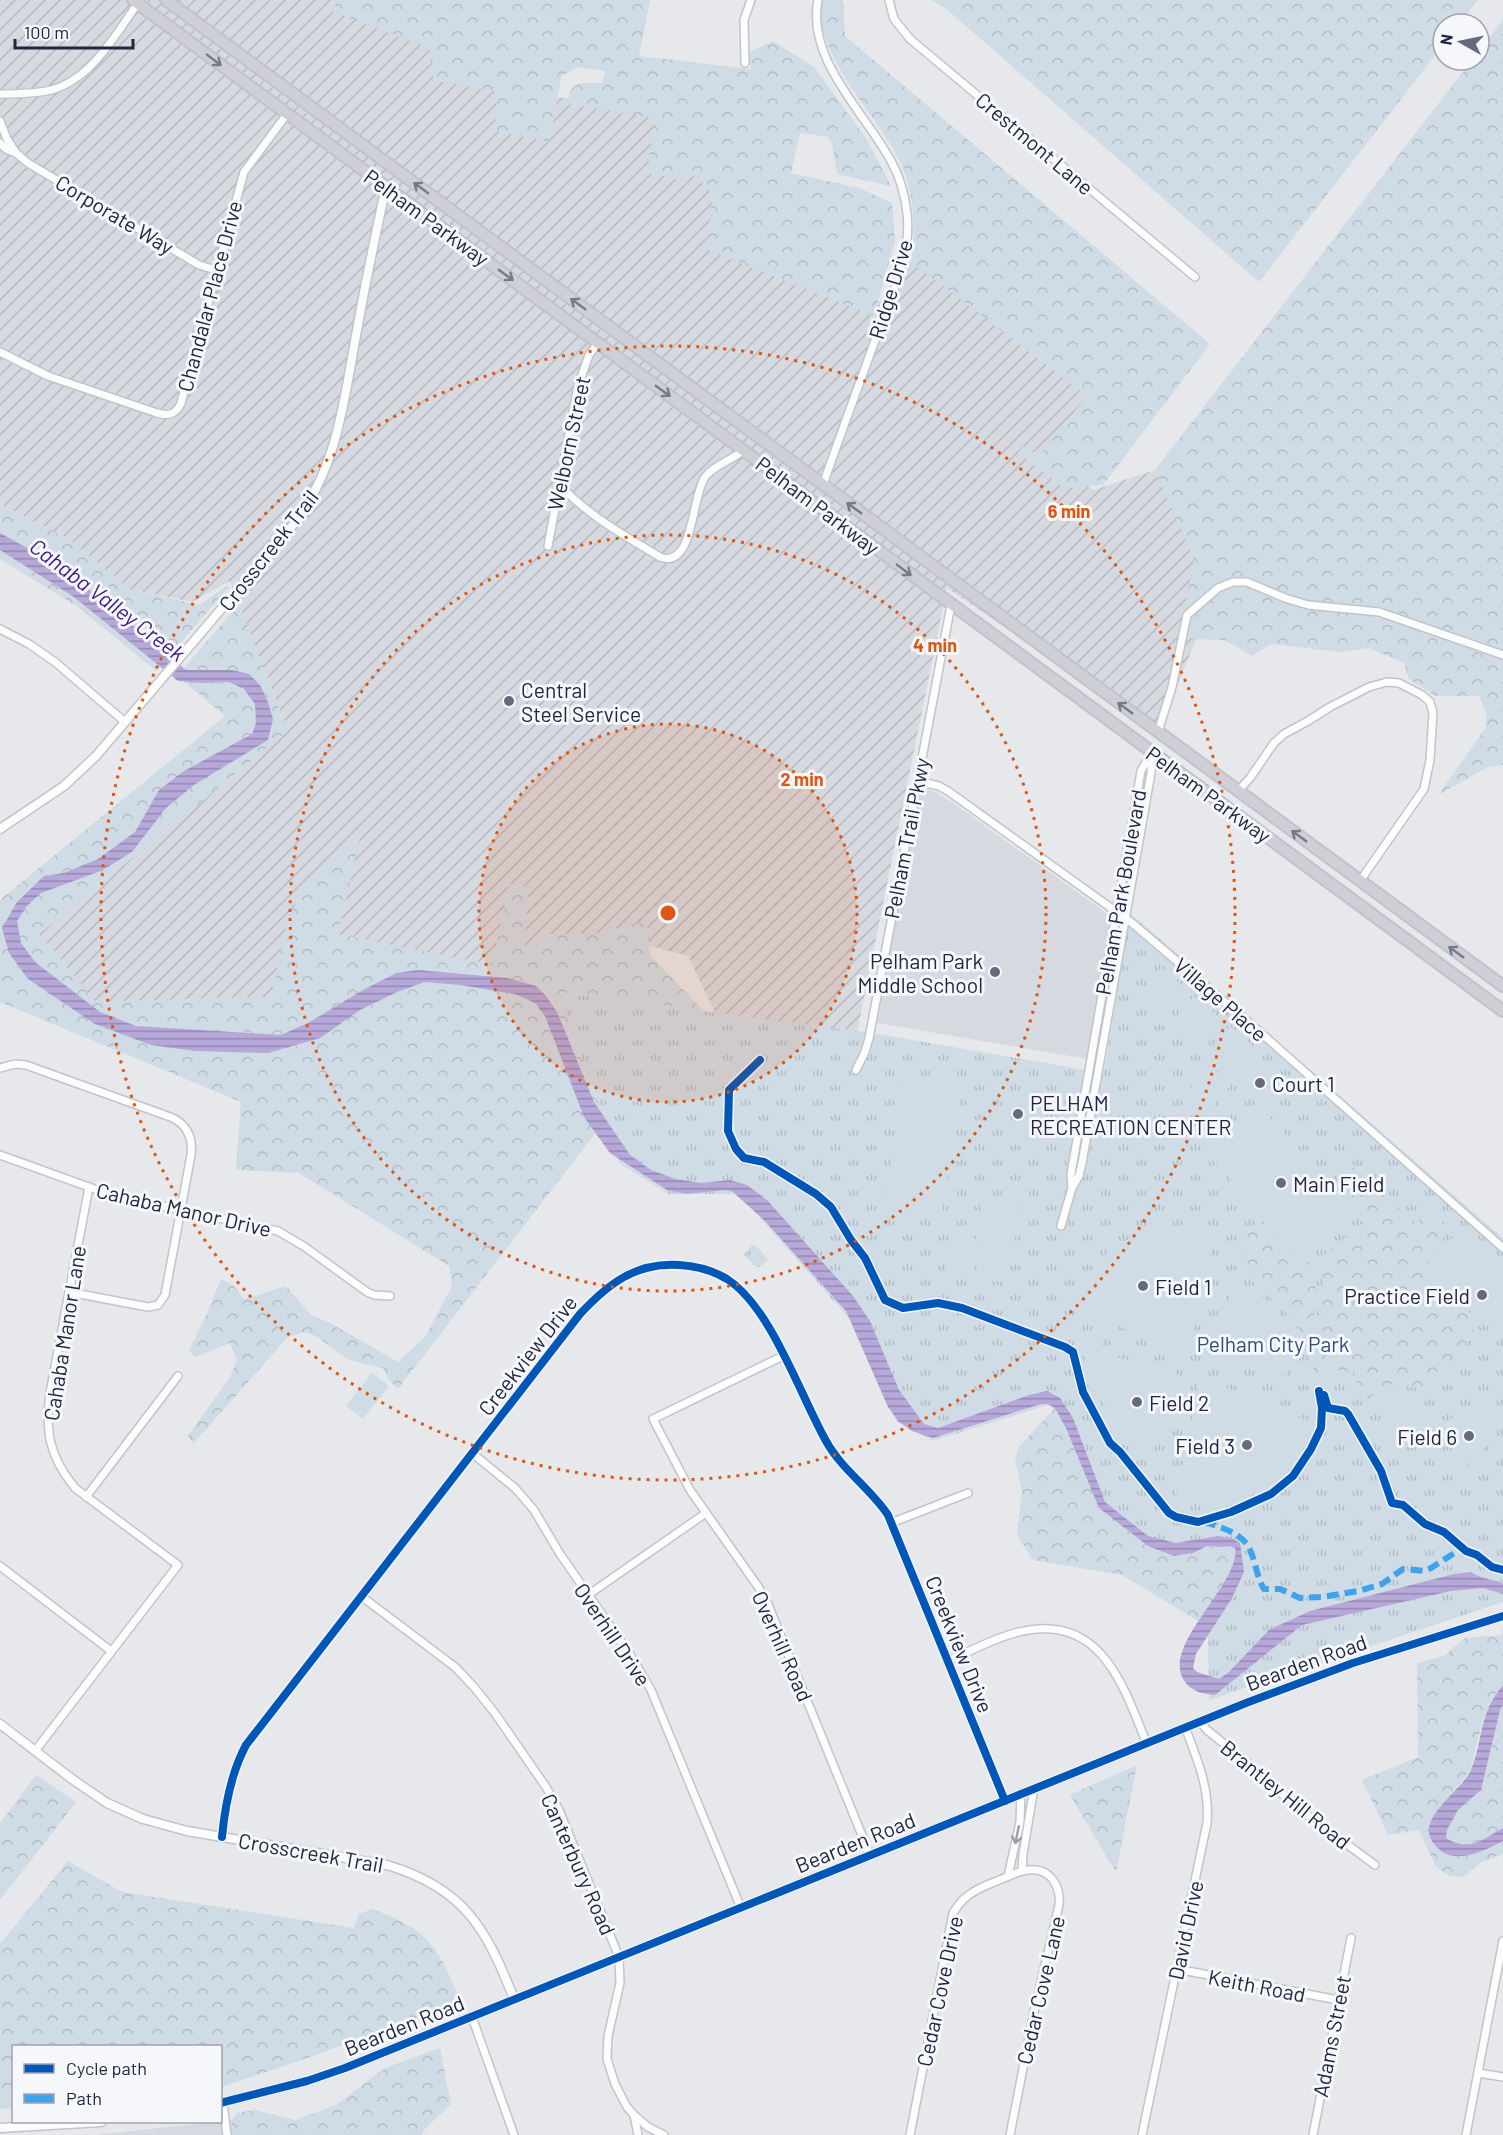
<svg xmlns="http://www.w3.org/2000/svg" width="1503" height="2135" font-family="Barlow,sans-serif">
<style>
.built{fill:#d6d9df}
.industrial{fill:url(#industrial-furrows)}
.grass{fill:url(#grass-tufts)}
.forest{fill:url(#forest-crowns)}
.pitch{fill:#cfdbe5}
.water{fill:url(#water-rules)}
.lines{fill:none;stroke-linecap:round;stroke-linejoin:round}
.minor-casing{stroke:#c3c4c9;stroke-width:10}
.tertiary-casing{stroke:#c3c4c9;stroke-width:11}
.primary-casing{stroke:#c2c3ca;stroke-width:14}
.minor{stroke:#fbfcfc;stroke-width:7}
.tertiary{stroke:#fbfcfc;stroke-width:8}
.primary{stroke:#cecfd7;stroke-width:10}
.quiet{stroke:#3ea2ec;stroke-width:6;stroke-dasharray:12 6;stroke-linecap:butt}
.cycleway-casing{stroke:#f5f7fa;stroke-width:11}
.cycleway{stroke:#0057b8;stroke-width:8}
.oneway{stroke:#787a8c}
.oneway2{stroke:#9a9ca7}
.ring{fill:none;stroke:#de560f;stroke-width:3;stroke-dasharray:3 6}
.poi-dot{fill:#676a7c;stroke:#f5f7fa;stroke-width:2}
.labels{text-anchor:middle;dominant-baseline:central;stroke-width:6;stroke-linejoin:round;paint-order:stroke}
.street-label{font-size:21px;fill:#232640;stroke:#f5f7fa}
.poi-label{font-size:21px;fill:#232640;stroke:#f5f7fa;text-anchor:start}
.park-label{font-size:21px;fill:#2d4e77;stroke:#f5f7fa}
.water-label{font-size:22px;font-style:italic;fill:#3d1d7c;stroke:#f5f7fa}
.centre{fill:#de560f;stroke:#f5f7fa;stroke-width:3}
.ring-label{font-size:18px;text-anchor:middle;font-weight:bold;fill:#de560f;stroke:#f5f7fa;stroke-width:6;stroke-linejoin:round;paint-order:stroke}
</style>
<defs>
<pattern id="industrial-furrows" width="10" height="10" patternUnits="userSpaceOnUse" patternTransform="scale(1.5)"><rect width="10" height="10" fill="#d6d9df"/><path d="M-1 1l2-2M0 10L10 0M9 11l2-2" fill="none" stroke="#b7bac0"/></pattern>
<pattern id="grass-tufts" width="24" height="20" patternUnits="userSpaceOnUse" patternTransform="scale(1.5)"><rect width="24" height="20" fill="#cfdbe5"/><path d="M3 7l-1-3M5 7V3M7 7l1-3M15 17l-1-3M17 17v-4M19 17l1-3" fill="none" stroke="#b1bcc6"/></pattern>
<pattern id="forest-crowns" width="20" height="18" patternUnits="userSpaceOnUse" patternTransform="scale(1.5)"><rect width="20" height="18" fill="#cfdbe5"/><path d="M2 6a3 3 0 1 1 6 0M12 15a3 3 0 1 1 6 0" fill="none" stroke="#b1bcc6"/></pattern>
<pattern id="water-rules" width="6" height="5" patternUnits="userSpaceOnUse" patternTransform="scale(1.5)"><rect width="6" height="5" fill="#b7a8da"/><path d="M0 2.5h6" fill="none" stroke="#9489b2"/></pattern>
</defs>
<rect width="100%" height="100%" fill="#e6e8ec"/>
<g class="built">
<path d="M920,789L932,791L950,801L1109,915L1112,922L1088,1059L877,1023Z"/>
<path d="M232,2120L230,2135H95Z"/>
</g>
<path class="industrial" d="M0,0H340L432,39L501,89L793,130L767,269L877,304L917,252L1098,392L1050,459L1093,490L1155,470L1231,555L1158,732L947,588L855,1042L718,1019L688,956L635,942L551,970L271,997L96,1002L39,934L288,731L230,581L192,602L129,589L69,539L0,504Z"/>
<g class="grass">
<path d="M1130,913L1503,1238V1602L1209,1700L1207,1594L1096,1518L1051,1404L933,1441L897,1422L854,1324L739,1194H668L619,1163L558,992L866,1032L1104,1073Z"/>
<path d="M752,1245H755L767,1258V1261L759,1267H756L744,1255Z"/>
</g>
<g class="forest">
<path d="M337,0H650L639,56L751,69L749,52L773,41L814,67L866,138L891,186L837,174L832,144L829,137L800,133L791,173L859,188L892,203L895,241L874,316L705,249L713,194L688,169L682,180L647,173L655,118L568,104L570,90L579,83H602L605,71L577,67L561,77L550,142L495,131L497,92L434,80L429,48L333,12Z"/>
<path d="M822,0H843L845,36L1210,344L1103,485L1065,489L1018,453L1023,446L1039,456L1087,396L922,270L910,264C916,229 915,193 900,161C879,118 809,48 822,0Z"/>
<path d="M931,0H1478L1459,24H1443V45L1259,282L944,7Z"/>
<path d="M1503,20V652C1460,641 1421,617 1378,609C1353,604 1326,608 1301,601C1280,594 1259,577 1237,578C1216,578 1199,598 1184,611L1194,560L1155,470L1472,60H1479V51Z"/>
<path d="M0,504L69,539L129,589L200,605L226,586L229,587L156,671L78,607L0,559Z"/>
<path d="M1238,584L1255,588L1281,599L1397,620L1480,653L1503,659V765L1488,767L1438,795L1485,729L1487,715L1479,696H1435L1409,679L1404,663L1369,648L1340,652L1271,644L1252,656L1225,640L1188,639L1192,613L1225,586Z"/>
<path d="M239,604L288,731L39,934L96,1002L271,997L287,922L306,881L360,837L338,934L492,965L509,884L528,886L525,950L545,934H593L647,921L650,955L704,1011L559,992L604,1122L398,1389L388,1379L383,1368L349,1360L317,1337L305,1332L288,1337L193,1444L188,1436L230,1377L237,1360L230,1343L195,1357L189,1350L205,1318L221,1279L233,1285L244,1299L286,1286L311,1315L330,1323L398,1362L425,1337L452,1286L449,1266L299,1173L236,1170L241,1102L0,1002V900L225,716L177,676Z"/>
<path d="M1347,1162L1415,1222L1432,1213L1450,1227L1425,1268L1476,1319L1472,1337L1421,1388L1386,1384L1363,1404L1354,1372L1339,1371L1320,1324L1324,1255L1365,1221L1338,1177Z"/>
<path d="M1263,1221L1303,1261L1313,1262L1318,1266L1313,1325L1332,1371L1319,1383L1294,1320L1252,1281L1244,1256L1248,1231Z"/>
<path d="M1055,1408L1066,1428L1099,1508L1148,1546L1193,1553L1207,1546L1223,1547L1230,1546L1236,1548C1239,1569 1209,1605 1198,1621L1122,1575L1033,1560L1017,1535L1022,1491L1015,1459L1019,1447Z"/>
<path d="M1503,1626V1685L1492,1698L1483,1719L1470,1771L1435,1814L1430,1839C1455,1866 1474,1855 1503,1841V1854L1480,1863L1463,1877L1448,1875L1436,1867L1419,1830L1388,1835L1362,1780L1418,1757L1417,1663L1444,1656L1465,1638L1502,1635Z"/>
<path d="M1503,1705V1828C1481,1840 1470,1851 1446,1838L1447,1830L1458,1810L1481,1790L1500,1710Z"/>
<path d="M1137,1765L1116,1872L1070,1795Z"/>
<path d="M36,1775L76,1802L0,1900V1823Z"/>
<path d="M68,1861L122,1892L354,1928L359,1914L372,1909C430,1930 438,1947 461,2002L313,2056L221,2087L220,2046H14L13,2108L0,2109V1944Z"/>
<path d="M440,2048L451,2104L423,2131L422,2135H230L232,2120L237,2113L255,2110L295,2120L336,2105L385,2068Z"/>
</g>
<g class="pitch">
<path d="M1161,968L1183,986L1174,996L1153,978Z"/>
<path d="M1150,981L1171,999L1163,1009L1142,991Z"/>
<path d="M1194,996L1216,1014L1207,1024L1186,1006Z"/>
<path d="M1183,1009L1205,1027L1196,1037L1175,1019Z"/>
<path d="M1230,1026L1251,1044L1243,1054L1222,1036Z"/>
<path d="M1219,1039L1240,1057L1232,1067L1211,1049Z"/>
<path d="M1248,1064H1253L1280,1087L1281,1092L1272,1103H1267L1239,1080V1075Z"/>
<path d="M1210,1066L1231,1085L1223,1095L1201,1076Z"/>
<path d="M904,1077L962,1087L941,1216L883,1207Z"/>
<path d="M1198,1079L1220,1098L1211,1108L1190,1089Z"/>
<path d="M1261,1108L1354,1209L1301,1257L1209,1156Z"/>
<path d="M984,1196L1021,1202L1014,1246L979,1240L973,1276L945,1271L951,1235L976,1239Z"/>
<path d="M1166,1227H1191L1215,1232L1191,1345L1181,1350L1073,1309C1087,1261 1119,1236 1166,1227Z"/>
<path d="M1460,1228L1503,1264V1324L1500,1328L1428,1267Z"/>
<path d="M981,1242L1009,1247L1003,1282L975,1278Z"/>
<path d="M1235,1281C1278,1297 1298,1332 1286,1376L1213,1358L1210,1352Z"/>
<path d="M1092,1335L1104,1338L1097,1365L1096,1391L1090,1392L1091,1364L1084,1362Z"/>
<path d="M1103,1354L1175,1371L1179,1377L1154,1448C1112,1436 1091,1396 1103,1354Z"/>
<path d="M372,1373L389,1386L363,1419L346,1406Z"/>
<path d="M1208,1380L1315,1424C1295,1487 1238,1513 1176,1498L1199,1385Z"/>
<path d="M1395,1385L1430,1413L1431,1418L1402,1454C1378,1431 1376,1411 1395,1385Z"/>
<path d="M1484,1402C1498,1428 1489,1453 1463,1468L1442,1427L1443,1423Z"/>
</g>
<g class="water">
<path d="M0,533L47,559L74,577L186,670H232L249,674L260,685L268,702L273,719L268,740L194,785L166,808L132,852L103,870L41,893L27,906L17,921L21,943L35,962L100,1012L136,1026L281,1035L308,1023L363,990L396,973L418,970L507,978L536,986L546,996L557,1012L594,1102L630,1155L651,1170L676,1179L701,1183L730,1180L747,1185L767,1200L853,1296L870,1321L899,1390L924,1424L938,1428L1029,1395L1047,1391L1060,1398L1073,1418L1105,1502L1148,1536L1176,1543L1218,1536L1231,1538L1240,1543L1244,1572L1232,1598L1196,1654L1193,1668L1197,1672L1219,1679L1229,1672L1269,1630L1310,1611L1454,1574L1471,1572C1482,1580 1492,1578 1503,1584V1594L1483,1588L1451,1591L1302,1625L1215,1695C1202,1694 1190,1691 1183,1679C1163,1643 1241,1583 1235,1548L1230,1546L1223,1547L1207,1546L1193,1553L1174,1556L1148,1546L1099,1508L1066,1428L1055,1408L1047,1404H1041L933,1438L912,1431L898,1421L888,1407L846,1311L764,1220L733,1192L726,1190L686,1194L667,1190L610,1153L584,1117L545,1016L535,1003L515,994L460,985L425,982L397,992L360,1010L320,1038L268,1053L196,1051L151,1045L95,1024L28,979L9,953L2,928L17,902L44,876L64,873L98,859L135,832L159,790L184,771L252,734L256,723L255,704L244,689L229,682L202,683L178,681L74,597L0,550Z"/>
<path d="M1503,1685V1705L1500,1710L1481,1790L1458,1810L1447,1830L1446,1838C1470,1852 1481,1840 1503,1828V1841C1485,1850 1462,1863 1442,1852C1441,1851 1436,1846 1435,1845C1412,1820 1461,1792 1471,1770C1484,1738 1478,1714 1503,1685Z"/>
</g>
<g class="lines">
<defs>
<g id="minor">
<path d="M818,0C806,59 865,113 891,161C900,177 905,195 907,213C912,255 891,297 877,335C859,385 840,435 823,485"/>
<path d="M889,0L894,19L910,39L1195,277"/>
<path d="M745,63L744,20L751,0"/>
<path d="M0,94C17,94 34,94 51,90C92,79 115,35 138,3"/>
<path d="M0,121L7,139L16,153L6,149L0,143"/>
<path d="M16,153L28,163L199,265L216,270"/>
<path d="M0,352L48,376L157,413C168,416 176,415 181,403L244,172L287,114"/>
<path d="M559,484C587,515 624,535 660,557C694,570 691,497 705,477C714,465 732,460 744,450"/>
<path d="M548,546L578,386L589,355L598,343"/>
<path d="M0,629L29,644L55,662L125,722"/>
<path d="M1158,732L1172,687L1187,615L1218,588L1233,582H1247L1285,598L1308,605L1379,612L1503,655"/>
<path d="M1152,752L1151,773L1082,1163L1079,1176L1072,1188L1071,1174L1141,771Z"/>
<path d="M917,781L939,786L948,791L1132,923L1260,1032L1503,1248"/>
<path d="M1238,791L1250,778L1274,743L1284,734L1308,721L1330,707L1369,687L1387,682L1399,683L1422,695L1430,702L1433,713L1430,760L1424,789L1360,881"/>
<path d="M0,1068L15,1064L26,1065L173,1118C188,1126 193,1139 191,1155L165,1295L158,1305L148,1307L69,1292"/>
<path d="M856,1070L865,1052L869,1038L951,605"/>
<path d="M0,1155L111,1195L278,1231L305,1247L367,1292L374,1295L390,1296"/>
<path d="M1061,1226L1072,1188"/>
<path d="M783,1356L653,1419L690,1490L759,1588L767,1602L870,1855"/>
<path d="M472,1453L515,1488L534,1510L560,1554L631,1656L651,1690L741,1908"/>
<path d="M86,1497L178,1376"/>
<path d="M891,1523L968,1493"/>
<path d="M0,1566L111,1651"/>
<path d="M588,1595L706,1513"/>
<path d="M361,1596L455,1667L474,1687L494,1712L546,1787L559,1810L619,1957L620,1983L608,2036L607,2059L615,2084L627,2107L634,2115L638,2135"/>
<path d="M947,1661C969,1652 992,1639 1015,1633C1098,1610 1122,1681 1146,1742"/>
<path d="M1199,1721L1207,1730L1255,1769L1294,1805L1375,1865"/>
<path d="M35,1751L178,1565L75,1488C49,1456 45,1432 50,1393L89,1187"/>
<path d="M222,1837C225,1805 231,1773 246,1745L580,1314C608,1284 636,1262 679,1265C695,1266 712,1270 727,1279C771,1307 800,1395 826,1441C842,1470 870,1488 888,1515L1005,1801"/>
<path d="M1022,1871L1023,1854L1034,1788"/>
<path d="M1008,1876L1020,1822L1021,1793"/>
<path d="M1177,1969L1338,2000"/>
<path d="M472,2017L514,2135"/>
<path d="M1478,2073L1503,2077"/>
<path d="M223,2103L227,2135"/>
<path d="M634,2115L648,2127L664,2135"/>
<path d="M910,2135L953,1913C957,1907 960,1902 965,1898C974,1890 986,1885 997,1881C1007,1877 1018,1871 1028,1870C1050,1867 1061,1886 1059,1905L1034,2012L1010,2135"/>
<path d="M1142,2135L1207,1823C1210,1788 1197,1759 1185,1727"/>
<path d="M1313,2135L1351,1938"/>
<path d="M1466,2135L1503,1941"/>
</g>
<g id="tertiary">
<path d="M0,829L64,786L96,756L292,526C339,468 344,397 358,325C366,279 376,233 386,186"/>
<path d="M0,1724L72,1779L107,1803L143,1819L187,1831L387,1865C464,1888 486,1928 514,1999"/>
<path d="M220,2103L307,2081L345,2068L1246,1703L1353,1663L1503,1616"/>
<path d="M0,2128L101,2122"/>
</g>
<g id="primary">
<path d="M133,0L1503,1011"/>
<path d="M166,0L1503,986"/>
</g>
</defs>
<use href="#minor" class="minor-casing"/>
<use href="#tertiary" class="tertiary-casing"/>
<use href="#primary" class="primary-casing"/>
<use href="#minor" class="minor"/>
<use href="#tertiary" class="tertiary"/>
<use href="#primary" class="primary"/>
<path class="quiet" d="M1204,1522C1218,1526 1242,1533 1249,1548C1256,1561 1256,1576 1264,1589H1280L1300,1598L1322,1597L1358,1591L1382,1584L1403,1569L1424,1571L1431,1568L1462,1548"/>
<defs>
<g id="cycleway">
<path d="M760,1060L729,1090L728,1131L736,1149L744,1158L764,1162L816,1194L831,1207L851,1240L865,1258L885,1300L903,1308L938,1303L962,1308L1065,1347L1073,1352L1083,1392L1110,1443L1120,1452L1169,1513L1176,1517L1198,1522L1231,1512L1271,1494L1293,1476L1311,1449L1321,1428L1322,1408L1319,1391"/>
<path d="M1324,1395L1328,1408L1345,1411L1348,1414L1381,1471L1392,1503L1403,1505L1425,1524L1444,1532L1466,1551L1477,1555L1492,1567L1503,1570"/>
<path d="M222,1837C225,1805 231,1773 246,1745L580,1314C608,1284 636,1262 679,1265C695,1266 712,1270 727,1279C771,1307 800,1395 826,1441C842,1470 870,1488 888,1515L1005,1801"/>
<path d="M220,2103L307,2081L345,2068L1246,1703L1353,1663L1503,1616"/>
</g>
</defs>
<use href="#cycleway" class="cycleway-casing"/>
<use href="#cycleway" class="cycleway"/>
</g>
<defs><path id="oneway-shaft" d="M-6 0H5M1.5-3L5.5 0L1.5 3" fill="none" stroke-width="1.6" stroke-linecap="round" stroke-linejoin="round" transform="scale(1.5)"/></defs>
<g class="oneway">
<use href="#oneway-shaft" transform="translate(214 60) rotate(37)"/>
<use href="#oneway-shaft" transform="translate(421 188) rotate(-144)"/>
<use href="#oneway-shaft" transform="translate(506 275) rotate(36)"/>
<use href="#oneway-shaft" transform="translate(578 304) rotate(-144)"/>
<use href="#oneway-shaft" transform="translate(663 391) rotate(36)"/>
<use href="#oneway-shaft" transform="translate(854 508) rotate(-144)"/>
<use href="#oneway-shaft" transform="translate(904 570) rotate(37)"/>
<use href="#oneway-shaft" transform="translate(1125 708) rotate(-144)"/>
<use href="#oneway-shaft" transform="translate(1299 836) rotate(-144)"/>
<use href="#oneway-shaft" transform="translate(1456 952) rotate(-144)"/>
</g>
<use class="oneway2" href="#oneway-shaft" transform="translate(1017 1835) rotate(102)"/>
<circle cx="668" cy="913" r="189" fill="#de560f" fill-opacity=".12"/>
<g class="ring">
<circle cx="668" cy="913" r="189"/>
<circle cx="668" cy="913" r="378"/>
<circle cx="668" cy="913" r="567"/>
</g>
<g class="poi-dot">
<circle cx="509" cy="701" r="6"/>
<circle cx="995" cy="972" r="6"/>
<circle cx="1260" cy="1083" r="6"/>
<circle cx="1018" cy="1114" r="6"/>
<circle cx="1281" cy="1183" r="6"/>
<circle cx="1143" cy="1286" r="6"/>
<circle cx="1482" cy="1295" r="6"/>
<circle cx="1137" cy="1402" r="6"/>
<circle cx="1469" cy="1436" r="6"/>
<circle cx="1247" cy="1445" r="6"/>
</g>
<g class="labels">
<g class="street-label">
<text transform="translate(1035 143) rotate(40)">Crestmont Lane</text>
<text transform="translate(115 214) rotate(31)">Corporate Way</text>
<text transform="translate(427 217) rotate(36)">Pelham Parkway</text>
<text transform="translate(890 289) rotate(-73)">Ridge Drive</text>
<text transform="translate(209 296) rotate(-75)">Chandalar Place Drive</text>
<text transform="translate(568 443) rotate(-78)">Welborn Street</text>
<text transform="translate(818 505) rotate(37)">Pelham Parkway</text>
<text transform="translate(268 550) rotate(-52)">Crosscreek Trail</text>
<text transform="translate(1209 794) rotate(36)">Pelham Parkway</text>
<text transform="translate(906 838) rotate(-79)">Pelham Trail Pkwy</text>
<text transform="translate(1120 892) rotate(-80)">Pelham Park Boulevard</text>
<text transform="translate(1221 999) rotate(41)">Village Place</text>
<text transform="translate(184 1209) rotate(13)">Cahaba Manor Drive</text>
<text transform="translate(64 1333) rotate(-81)">Cahaba Manor Lane</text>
<text transform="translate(527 1355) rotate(-52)">Creekview Drive</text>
<text transform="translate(613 1634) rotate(56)">Overhill Drive</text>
<text transform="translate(960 1644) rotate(68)">Creekview Drive</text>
<text transform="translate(783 1646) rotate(66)">Overhill Road</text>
<text transform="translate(1306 1662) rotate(-20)">Bearden Road</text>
<text transform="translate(1286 1794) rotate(39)">Brantley Hill Road</text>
<text transform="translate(855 1842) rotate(-22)">Bearden Road</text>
<text transform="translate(311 1852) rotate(10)">Crosscreek Trail</text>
<text transform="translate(579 1864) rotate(66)">Canterbury Road</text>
<text transform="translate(1185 1930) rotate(-78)">David Drive</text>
<text transform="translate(1257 1985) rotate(11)">Keith Road</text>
<text transform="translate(1040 1990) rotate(-77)">Cedar Cove Lane</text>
<text transform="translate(939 1991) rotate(-78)">Cedar Cove Drive</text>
<text transform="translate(404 2025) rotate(-22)">Bearden Road</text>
<text transform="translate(1331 2036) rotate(-79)">Adams Street</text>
</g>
<g class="poi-label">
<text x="521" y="689">Central<tspan x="521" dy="24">Steel Service</tspan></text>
<text x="983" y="960" text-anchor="end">Pelham Park<tspan x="983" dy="24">Middle School</tspan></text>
<text x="1272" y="1083">Court 1</text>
<text x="1030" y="1102">PELHAM<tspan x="1030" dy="24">RECREATION CENTER</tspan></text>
<text x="1293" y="1183">Main Field</text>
<text x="1155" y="1286">Field 1</text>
<text x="1470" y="1295" text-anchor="end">Practice Field</text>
<text x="1149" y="1402">Field 2</text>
<text x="1457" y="1436" text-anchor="end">Field 6</text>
<text x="1235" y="1445" text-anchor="end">Field 3</text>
</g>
<g class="park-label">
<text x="1273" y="1343">Pelham City Park</text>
</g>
<g class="water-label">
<text transform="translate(108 599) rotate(37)">Cahaba Valley Creek</text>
</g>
</g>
<circle cx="668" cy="913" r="9" class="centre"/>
<g class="ring-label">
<text x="1069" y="518">6 min</text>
<text x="935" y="652">4 min</text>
<text x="802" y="786">2 min</text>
</g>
<rect x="12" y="2045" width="210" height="78" fill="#f5f7fa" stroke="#a1a3b0" stroke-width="1.5"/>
<rect x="24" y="2064" width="30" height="9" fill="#0057b8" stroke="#a1a3b0" stroke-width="1.5"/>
<text x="66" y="2075" font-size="18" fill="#232640">Cycle path</text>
<rect x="24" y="2094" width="30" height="9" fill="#3ea2ec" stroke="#a1a3b0" stroke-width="1.5"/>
<text x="66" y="2105" font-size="18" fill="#232640">Path</text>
<g transform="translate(1461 42) rotate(279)"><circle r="28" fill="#f5f7fa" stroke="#a1a3b0" stroke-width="1.5"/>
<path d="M0-4.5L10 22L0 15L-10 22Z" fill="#676a7c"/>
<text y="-9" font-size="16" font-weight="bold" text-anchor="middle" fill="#232640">N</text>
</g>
<path d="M15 39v9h118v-9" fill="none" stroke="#232640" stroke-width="3"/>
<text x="24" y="39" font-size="18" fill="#232640" stroke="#f5f7fa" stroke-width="4.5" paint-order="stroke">100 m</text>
</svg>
